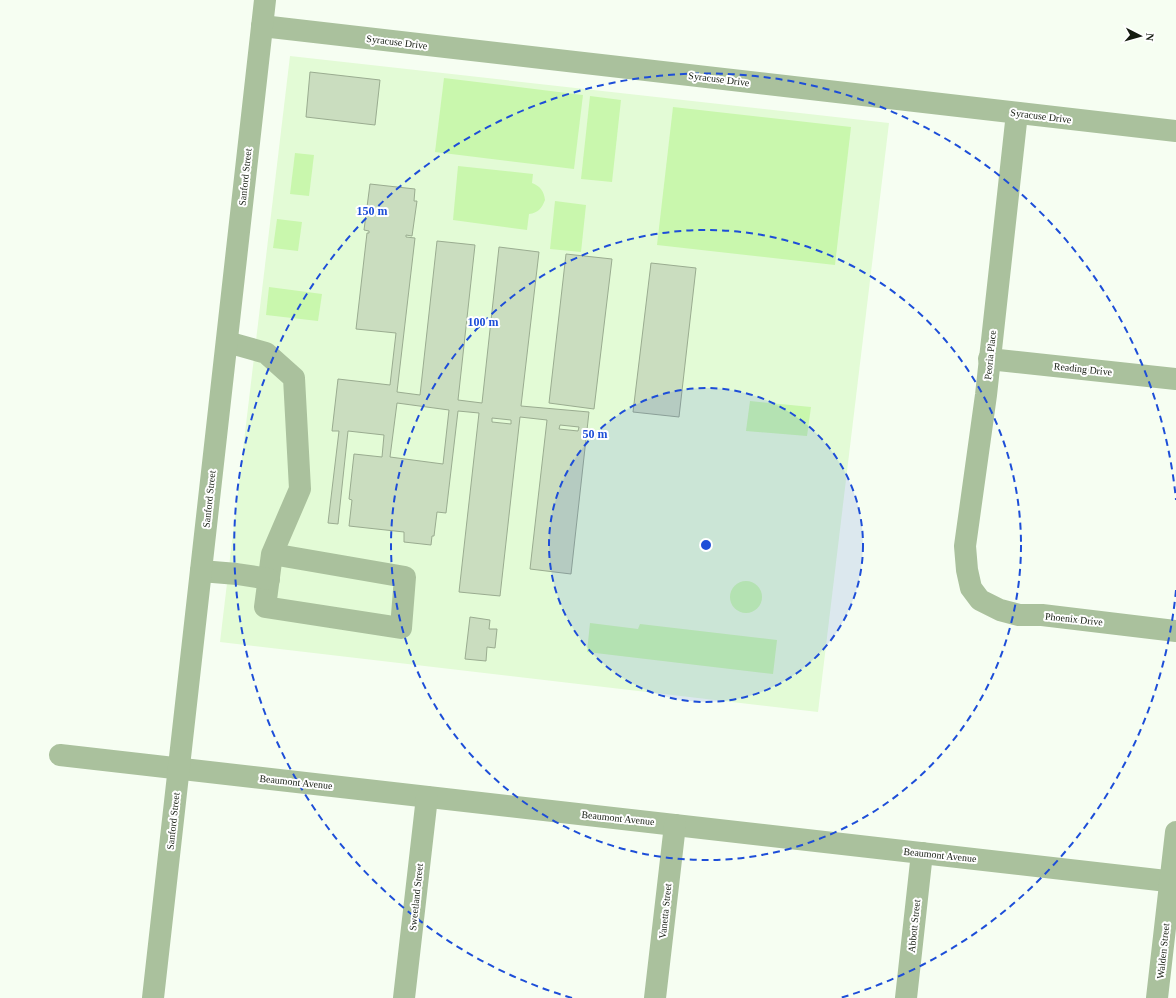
<svg xmlns="http://www.w3.org/2000/svg" width="1176" height="998" font-family="'Times New Roman',serif">
<style>
.built{fill:#e3fbd6}
.park{fill:#c9f7ad}
.building{fill:#caddbf;stroke:#9aac90;fill-rule:evenodd}
.lines{fill:none;stroke-linecap:round;stroke-linejoin:round}
.minor{stroke:#aac19d;stroke-width:22}
.ring{fill:none;stroke:#1d4ed8;stroke-width:2;stroke-dasharray:7 5}
.labels{text-anchor:middle;dominant-baseline:central;stroke-width:4;stroke-linejoin:round;paint-order:stroke}
.street-label{font-size:10px;fill:#141b10;stroke:#fff}
.centre{fill:#1d4ed8;stroke:#fff;stroke-width:2}
.ring-label{font-size:12px;text-anchor:middle;font-weight:bold;fill:#1d4ed8;stroke:#fff;stroke-width:4;stroke-linejoin:round;paint-order:stroke}
</style>
<rect width="100%" height="100%" fill="#f6fef2"/>
<path class="built" d="M290,56L889,123L818,712L220,642Z"/>
<g class="park">
<path d="M444,78L583,95L574,169L435,152Z"/>
<path d="M590,96L621,100L612,182L581,179Z"/>
<path d="M673,107L851,127L835,265L657,245Z"/>
<path d="M295,153L314,155L309,196L290,194Z"/>
<path d="M458,166L533,174L532,183C540,186 544,191 545,200C542,208 538,213 529,214L527,230L453,220Z"/>
<path d="M555,201L586,205L581,252L550,249Z"/>
<path d="M277,219L302,222L298,251L273,248Z"/>
<path d="M269,287L322,294L318,321L266,315Z"/>
<path d="M750,401L811,407L807,436L746,431Z"/>
<circle cx="746" cy="597" r="16"/>
<path d="M590,623L638,629L640,624L777,640L773,674L587,652Z"/>
</g>
<g class="building">
<path d="M310,72L380,80L375,125L306,117Z"/>
<path d="M370,184L415,189L414,201H417L412,236L406,235V237L415,238L397,392L420,395L437,241L475,245L458,400L482,403L499,247L539,252L521,406L589,412L571,574L530,569L547,420L520,417L500,596L459,592L479,413L458,411L446,513L437,512L434,536H432L431,545L404,542V532L349,526L352,500L349,499L354,454L382,457L384,435L348,431L338,524L328,523L339,431H332L338,379L390,385L396,333L356,329L367,233H369V231L364,230ZM397,403L449,410L443,464L390,457ZM492,418L511,420V424L492,422ZM560,425L579,427L578,431L559,429Z"/>
<path d="M566,254L612,259L594,409L549,403Z"/>
<path d="M651,263L696,268L679,417L633,412Z"/>
<path d="M470,617L490,620L489,629H497L495,648L487,647L486,661L465,659Z"/>
</g>
<g class="lines">
<g class="minor">
<path d="M262,26L1176,131"/>
<path d="M1017,113L986,395L965,546L967,570L971,588L980,600L1000,610L1019,615H1042L1176,631"/>
<path d="M227,342L266,353L294,378L300,489L272,554L265,607L401,628L405,577L272,554"/>
<path d="M989,359L1176,379"/>
<path d="M201,571L237,574L269,579"/>
<path d="M60,755L1176,882"/>
<path d="M153,998L265,0"/>
<path d="M404,998L427,797"/>
<path d="M655,998L675,825"/>
<path d="M906,998L922,853"/>
<path d="M1157,998L1176,832"/>
</g>
</g>
<circle cx="706" cy="545" r="157" fill="#1d4ed8" fill-opacity=".12"/>
<g class="ring">
<circle cx="706" cy="545" r="157"/>
<circle cx="706" cy="545" r="315"/>
<path d="M1176 590A472 472 0 0 1 840 998M572 998A472 472 0 1 1 1176 500"/>
</g>
<g class="labels">
<g class="street-label">
<text transform="translate(397 42) rotate(7)">Syracuse Drive</text>
<text transform="translate(719 79) rotate(7)">Syracuse Drive</text>
<text transform="translate(1041 116) rotate(7)">Syracuse Drive</text>
<text transform="translate(245 177) rotate(-84)">Sanford Street</text>
<text transform="translate(990 355) rotate(-84)">Peoria Place</text>
<text transform="translate(1083 369) rotate(6)">Reading Drive</text>
<text transform="translate(209 499) rotate(-84)">Sanford Street</text>
<text transform="translate(1074 619) rotate(6)">Phoenix Drive</text>
<text transform="translate(296 782) rotate(6)">Beaumont Avenue</text>
<text transform="translate(618 818) rotate(6)">Beaumont Avenue</text>
<text transform="translate(173 821) rotate(-84)">Sanford Street</text>
<text transform="translate(940 855) rotate(6)">Beaumont Avenue</text>
<text transform="translate(416 897) rotate(-84)">Sweetland Street</text>
<text transform="translate(665 911) rotate(-84)">Vanetta Street</text>
<text transform="translate(914 926) rotate(-84)">Abbott Street</text>
<text transform="translate(1163 951) rotate(-84)">Walden Street</text>
</g>
</g>
<circle cx="706" cy="545" r="6" class="centre"/>
<g class="ring-label">
<text x="372" y="215">150 m</text>
<text x="483" y="326">100 m</text>
<text x="595" y="438">50 m</text>
</g>
<g transform="translate(1140 36) rotate(96)" stroke="#ffffff" stroke-width="3" paint-order="stroke">
<path d="M0-3L7 15L0 10L-7 15Z" fill="#141b10"/>
<text y="-6" font-size="11" font-weight="bold" text-anchor="middle" fill="#141b10">N</text>
</g>
</svg>
